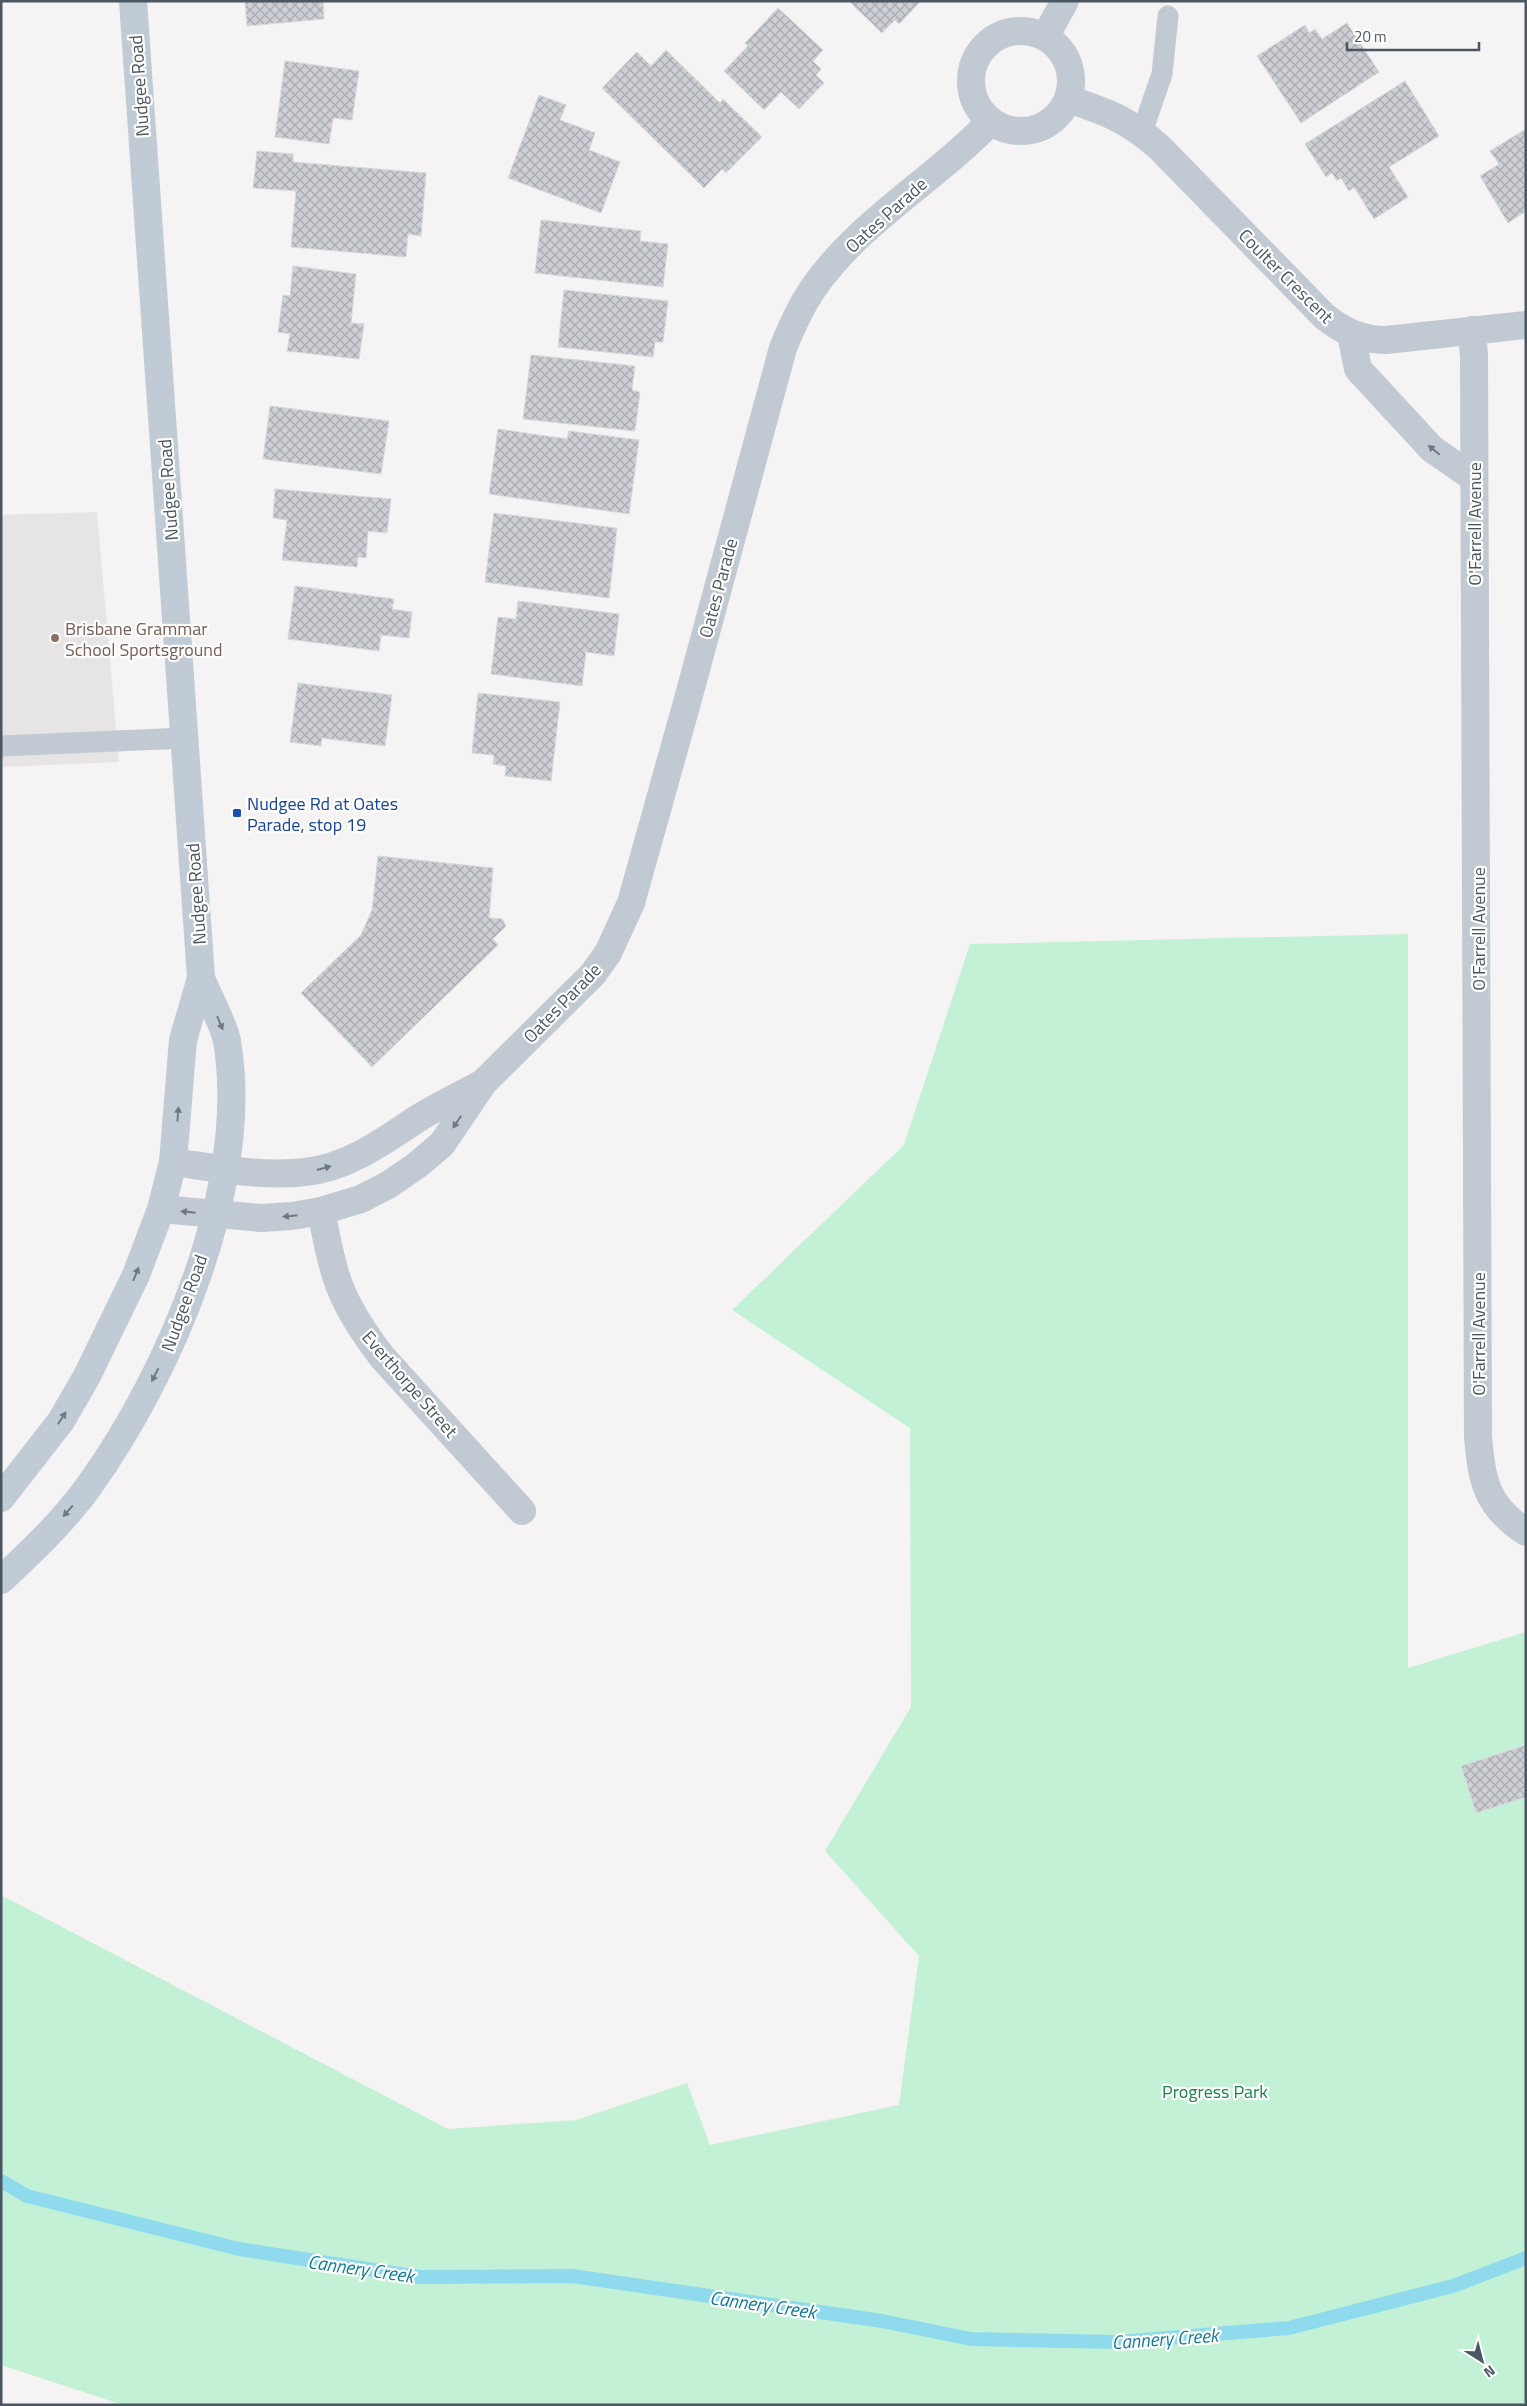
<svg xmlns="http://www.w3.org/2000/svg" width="1527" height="2406" font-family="'Titillium Web',sans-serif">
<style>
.education{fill:#e6e4e5}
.green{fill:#c3f1d5}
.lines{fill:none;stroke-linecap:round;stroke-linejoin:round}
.stream{stroke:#90daee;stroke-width:14}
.building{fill:url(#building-cross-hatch);stroke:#d7d9de}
.service{stroke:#c1cad2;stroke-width:21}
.minor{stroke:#c1cad2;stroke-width:28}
.secondary{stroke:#c1cbd6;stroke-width:28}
.oneway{fill:#6e7983}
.oneway2{fill:#6e7984}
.education-dot{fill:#8d6e63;stroke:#fff;stroke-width:2}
.transit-dot{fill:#1a4fb4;stroke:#fff;stroke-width:2}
.labels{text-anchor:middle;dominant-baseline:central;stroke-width:4.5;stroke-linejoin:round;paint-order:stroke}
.street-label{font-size:18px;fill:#4a5661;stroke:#fff}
.education-label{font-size:18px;fill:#785e54;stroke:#fff;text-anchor:start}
.transit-label{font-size:18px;fill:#164399;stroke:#fff;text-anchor:start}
.park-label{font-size:18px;fill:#17864f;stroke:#fff}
.water-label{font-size:19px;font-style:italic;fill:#0c7c9b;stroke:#fff}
</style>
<defs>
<pattern id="building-cross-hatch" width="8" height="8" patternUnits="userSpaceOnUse" patternTransform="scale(1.25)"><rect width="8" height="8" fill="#cdcfd5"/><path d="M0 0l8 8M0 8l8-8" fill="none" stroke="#a8abb0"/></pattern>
</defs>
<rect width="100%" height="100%" fill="#f5f3f3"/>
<path class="education" d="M97,512L119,762L1,767V515Z"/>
<path class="green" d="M1408,934V1668L1526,1632V2405H123L1,2365V1895L448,2129L576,2120L687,2083L710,2145L899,2105L919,1956L825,1851L911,1707L910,1428L732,1310L904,1145L970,944Z"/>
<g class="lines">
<path class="stream" d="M1,2181L27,2196L239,2249L419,2277L572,2276L882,2321L971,2339L1118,2342L1289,2328L1453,2286L1526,2258"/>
</g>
<g class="building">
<path d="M245,1H323L324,19L247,26Z"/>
<path d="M849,1H921L899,24L895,20L882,33Z"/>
<path d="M778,8L823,50L813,61L821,69L816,75L824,83L799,109L781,92L764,110L724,71L748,46L745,43Z"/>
<path d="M1347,23L1379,72L1301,123L1257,56L1305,25L1309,33L1315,29L1322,39Z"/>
<path d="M666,50L720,103L723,99L762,137L726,173L722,169L704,188L602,88L637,52L651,66Z"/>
<path d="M285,61L359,71L352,120L333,118L329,144L275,137Z"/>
<path d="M1405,81L1439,136L1389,167L1408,197L1374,219L1354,187L1349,191L1341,178L1337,181L1332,173L1326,177L1305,144Z"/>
<path d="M539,95L566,105L560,120L595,133L589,150L620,162L601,213L508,178Z"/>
<path d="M1526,129V211L1508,223L1480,176L1499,164L1490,151Z"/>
<path d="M257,151L293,154V162L426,173L421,236L408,234L406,257L291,247L296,191L253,188Z"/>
<path d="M541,220L641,231L640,241L668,244L663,287L535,273Z"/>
<path d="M293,266L356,274L351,323L364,324L359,359L287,351L290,334L278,332L283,295L290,296Z"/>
<path d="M564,290L668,301L663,342H655L653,357L558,347Z"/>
<path d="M531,355L635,366L632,390L640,392L635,431L523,419Z"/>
<path d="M270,406L389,421L381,474L263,459Z"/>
<path d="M498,429L567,439L569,431L639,440L629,514L489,494Z"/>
<path d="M275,489L391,499L387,533L368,531L366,558L358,557L357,567L282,560L287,520L273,518Z"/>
<path d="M494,513L617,528L609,598L485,582Z"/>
<path d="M295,586L394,599L392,609L412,612L409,638L381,635L379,651L288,639Z"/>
<path d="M518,601L619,614L614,656L586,652L582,686L491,674L498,617L516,619Z"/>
<path d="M298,683L392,695L385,746L322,738L321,746L290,742Z"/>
<path d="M478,693L560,702L551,781L505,776L506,766L493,764L494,755L472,753Z"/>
<path d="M378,856L493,868L489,918L502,919L506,926L493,939L498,945L372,1067L301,993L361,935L372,910Z"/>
<path d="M1526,1745V1797L1476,1813L1461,1766Z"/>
</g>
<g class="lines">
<g class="service">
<path d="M1142,132L1162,74L1168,16"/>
<path d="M1,746L185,738"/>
</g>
<g class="minor">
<circle cx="1021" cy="81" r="50"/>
<path d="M1045,37L1065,1"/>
<path d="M1068,99C1107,112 1127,119 1159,147L1324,316C1344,332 1362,340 1386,340L1526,325"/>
<path d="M1472,330L1474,356L1478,1437C1482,1481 1486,1506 1526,1532"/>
<path d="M1351,334L1358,369L1432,449L1474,478"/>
<path d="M173,1162C216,1168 261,1177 305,1172C346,1168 381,1143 414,1121C435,1107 459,1096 481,1084"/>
<path d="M161,1209L261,1218L292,1216L321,1211L361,1199L388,1185L416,1166L442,1144L484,1082L593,974L608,953L631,903L688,699L783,348C791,328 800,308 812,290C858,222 935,180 991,121"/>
<path d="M321,1211C326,1234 330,1260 338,1282C348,1310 365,1335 383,1358L522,1511"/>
</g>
<g class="secondary">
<path d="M1,1498L61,1421L87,1376L136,1275L161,1209L173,1162L183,1040L201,978L133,1"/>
<path d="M1,1580C32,1551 64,1521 89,1486C171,1372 251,1184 227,1041C223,1022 208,996 201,978"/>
</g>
</g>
<defs><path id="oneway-solid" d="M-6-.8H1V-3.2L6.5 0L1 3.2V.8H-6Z" transform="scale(1.25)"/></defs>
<g class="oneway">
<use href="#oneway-solid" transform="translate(1434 450) rotate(-141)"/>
<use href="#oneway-solid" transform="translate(457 1122) rotate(124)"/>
<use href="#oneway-solid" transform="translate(324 1168) rotate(-15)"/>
<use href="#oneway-solid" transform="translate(188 1212) rotate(-174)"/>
<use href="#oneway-solid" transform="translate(290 1216) rotate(174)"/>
</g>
<g class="oneway2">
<use href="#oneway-solid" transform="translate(220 1023) rotate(67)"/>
<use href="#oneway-solid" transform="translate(178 1114) rotate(-85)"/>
<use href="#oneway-solid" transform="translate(136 1274) rotate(-68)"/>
<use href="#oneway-solid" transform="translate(155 1375) rotate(117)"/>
<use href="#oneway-solid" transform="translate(62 1418) rotate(-57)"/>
<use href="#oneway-solid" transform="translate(68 1511) rotate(131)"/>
</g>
<circle class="education-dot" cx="55" cy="638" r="5"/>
<rect class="transit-dot" x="232" y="808" width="10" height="10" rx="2.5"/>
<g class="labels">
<g class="street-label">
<text transform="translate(139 86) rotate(-94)">Nudgee Road</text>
<text transform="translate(886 215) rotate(-42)">Oates Parade</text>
<text transform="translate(1286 276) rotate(45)">Coulter Crescent</text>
<text transform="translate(168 490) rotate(-94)">Nudgee Road</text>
<text transform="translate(1474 524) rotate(-90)">O'Farrell Avenue</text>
<text transform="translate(718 588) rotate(-75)">Oates Parade</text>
<text transform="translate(196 894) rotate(-94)">Nudgee Road</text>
<text transform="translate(1478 929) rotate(-90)">O'Farrell Avenue</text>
<text transform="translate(562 1003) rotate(-46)">Oates Parade</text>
<text transform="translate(184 1303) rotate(-70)">Nudgee Road</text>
<text transform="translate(1478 1334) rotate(-90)">O'Farrell Avenue</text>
<text transform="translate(410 1384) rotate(49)">Everthorpe Street</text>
</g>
<g class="education-label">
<text x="65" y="628">Brisbane Grammar<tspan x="65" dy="21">School Sportsground</tspan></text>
</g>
<g class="transit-label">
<text x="247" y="803">Nudgee Rd at Oates<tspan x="247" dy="21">Parade, stop 19</tspan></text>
</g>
<g class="park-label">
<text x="1215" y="2091">Progress Park</text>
</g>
<g class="water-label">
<text transform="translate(361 2268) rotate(8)">Cannery Creek</text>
<text transform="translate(763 2304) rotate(8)">Cannery Creek</text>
<text transform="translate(1165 2338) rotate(-4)">Cannery Creek</text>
</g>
</g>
<rect width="1527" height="2406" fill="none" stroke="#4a5661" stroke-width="5"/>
<g transform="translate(1482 2361) rotate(144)" stroke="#ffffff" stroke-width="4" paint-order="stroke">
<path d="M0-4L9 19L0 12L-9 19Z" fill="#4a5661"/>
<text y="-8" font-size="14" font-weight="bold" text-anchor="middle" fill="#4a5661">N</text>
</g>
<path d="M1347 42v8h132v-8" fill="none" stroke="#4a5661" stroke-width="2.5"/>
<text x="1354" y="42" font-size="15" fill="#4a5661" stroke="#ffffff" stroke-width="4" paint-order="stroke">20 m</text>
</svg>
